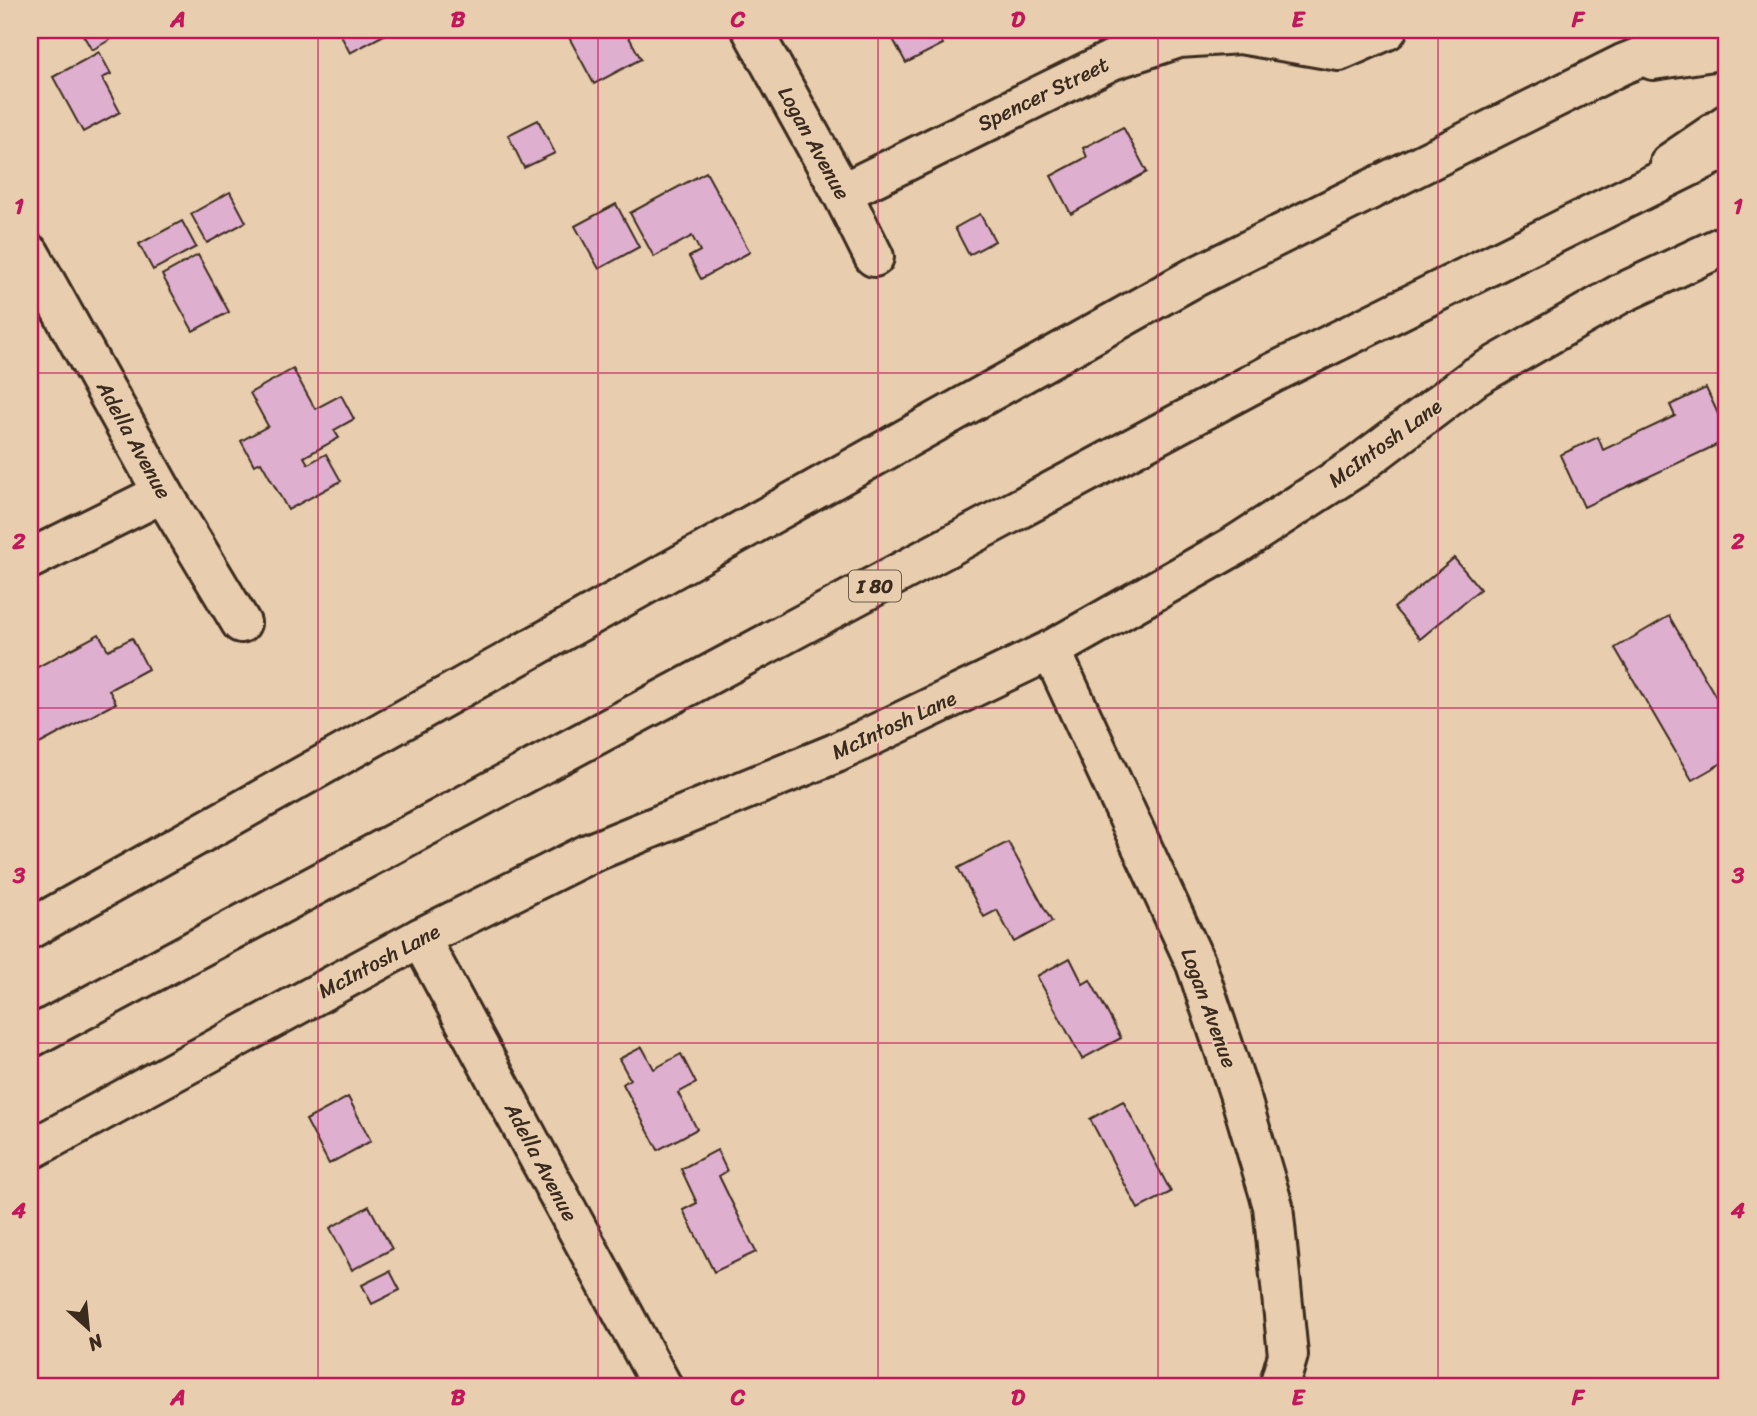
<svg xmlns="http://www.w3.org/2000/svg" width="1757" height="1416" font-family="Sriracha,sans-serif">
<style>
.building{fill:#dfafd0;stroke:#3b2a1e;stroke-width:2}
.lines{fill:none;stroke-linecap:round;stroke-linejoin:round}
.minor-casing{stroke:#3b2a1e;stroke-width:44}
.highway-casing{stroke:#3b2a1e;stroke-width:44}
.minor{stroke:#e8ceaf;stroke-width:38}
.highway{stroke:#e8ceaf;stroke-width:38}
.grid{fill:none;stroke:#c2185b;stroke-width:2;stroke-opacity:0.55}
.labels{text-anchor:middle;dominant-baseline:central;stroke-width:5;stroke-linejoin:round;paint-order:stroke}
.shield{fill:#e8ceaf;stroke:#6f5b4a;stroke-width:2}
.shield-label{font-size:19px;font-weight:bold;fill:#3b2a1e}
.street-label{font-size:21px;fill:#3b2a1e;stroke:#e8ceaf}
.neatline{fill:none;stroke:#c2185b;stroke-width:2.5}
.grid-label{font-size:23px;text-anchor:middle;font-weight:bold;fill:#c2185b}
</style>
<rect width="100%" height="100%" fill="#e8ceaf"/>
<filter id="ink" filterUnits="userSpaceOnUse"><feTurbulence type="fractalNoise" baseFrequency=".0143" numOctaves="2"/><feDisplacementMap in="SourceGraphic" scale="14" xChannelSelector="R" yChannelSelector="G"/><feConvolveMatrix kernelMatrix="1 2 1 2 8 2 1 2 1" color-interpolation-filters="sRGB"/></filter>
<g filter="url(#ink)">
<g class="building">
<path d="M80,30H127L92,50Z"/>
<path d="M338,30H381L384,35L350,53Z"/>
<path d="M565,30H625L641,59L594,84Z"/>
<path d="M888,30H935L943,44L906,63Z"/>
<path d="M99,52L111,74L102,78L120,112L83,132L53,77Z"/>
<path d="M538,120L555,153L524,168L508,135Z"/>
<path d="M1123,127L1147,172L1071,214L1051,176L1087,157L1083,148Z"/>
<path d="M706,172L750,252L701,279L689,257L700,251L692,236L654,257L630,213Z"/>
<path d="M230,192L246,222L207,243L191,214Z"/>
<path d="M616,204L639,247L599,269L575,226Z"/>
<path d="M980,214L995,241L969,255L955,228Z"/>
<path d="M182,221L196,247L153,270L139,244Z"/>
<path d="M198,255L229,312L193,331L162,275Z"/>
<path d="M293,369L315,409L341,395L354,419L334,430L339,438L304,457L308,464L326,454L341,481L288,510L261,462L254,465L241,441L268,426L250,393Z"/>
<path d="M1706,388L1727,433V440L1584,507L1560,455L1598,437L1603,450L1675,416L1670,405Z"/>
<path d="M1454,558L1480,589L1420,639L1394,608Z"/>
<path d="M1669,616L1727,716V760L1692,780L1615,648Z"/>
<path d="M99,634L108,650L132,638L148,669L109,690L116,703L30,749V671Z"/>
<path d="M1008,842L1052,922L1014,942L997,910L984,917L958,868Z"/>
<path d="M1070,958L1083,984L1090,980L1121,1038L1082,1059L1037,976Z"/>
<path d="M642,1047L654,1069L681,1054L696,1083L678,1093L697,1129L658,1150L623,1084L630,1079L619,1059Z"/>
<path d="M348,1097L371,1141L329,1164L306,1120Z"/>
<path d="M1123,1101L1171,1192L1138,1209L1090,1119Z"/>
<path d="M717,1150L727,1171L719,1176L756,1252L714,1272L683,1210L697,1203L681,1169Z"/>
<path d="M369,1206L392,1249L352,1270L330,1228Z"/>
<path d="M390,1271L400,1290L372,1304L362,1285Z"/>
</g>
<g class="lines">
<defs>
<g id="minor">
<path d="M752,30L842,193L874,257"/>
<path d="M1653,60L1727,49"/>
<path d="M1670,163L1727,124"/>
<path d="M842,193L1112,60L1179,38L1240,34L1339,51L1387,30"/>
<path d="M30,254L163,493L241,623"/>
<path d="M30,559L163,493"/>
<path d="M1051,650L1196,964L1242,1102L1273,1206L1288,1355L1279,1386"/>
<path d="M420,938L662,1386"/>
<path d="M30,1150L420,938L588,854L836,753L1051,650L1236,545L1356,467L1475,377L1620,294L1727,244"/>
</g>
<g id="highway">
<path d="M30,929L1193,278L1623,64L1708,30"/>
<path d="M30,1038L1271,374L1727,148"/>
</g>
</defs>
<use href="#minor" class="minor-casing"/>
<use href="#highway" class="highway-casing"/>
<use href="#minor" class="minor"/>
<use href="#highway" class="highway"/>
</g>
</g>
<path class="grid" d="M318,30V1386M598,30V1386M878,30V1386M1158,30V1386M1438,30V1386M30,373H1727M30,708H1727M30,1043H1727"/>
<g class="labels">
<rect class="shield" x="849" y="570.5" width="52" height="31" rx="5"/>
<g class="shield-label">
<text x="875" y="586">I 80</text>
</g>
<g class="street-label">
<text transform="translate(1043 94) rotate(-26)">Spencer Street</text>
<text transform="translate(814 143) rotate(61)">Logan Avenue</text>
<text transform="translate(134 440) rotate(61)">Adella Avenue</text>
<text transform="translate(1385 443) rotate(-36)">McIntosh Lane</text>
<text transform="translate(894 725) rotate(-25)">McIntosh Lane</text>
<text transform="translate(379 961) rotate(-28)">McIntosh Lane</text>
<text transform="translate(1209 1008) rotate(70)">Logan Avenue</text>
<text transform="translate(541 1162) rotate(62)">Adella Avenue</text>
</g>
</g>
<rect width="1757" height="1416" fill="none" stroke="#e8ceaf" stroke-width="77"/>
<g transform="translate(88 1328) rotate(153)" stroke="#e8ceaf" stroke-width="5" paint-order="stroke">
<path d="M0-5L12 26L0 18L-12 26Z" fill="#3b2a1e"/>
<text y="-10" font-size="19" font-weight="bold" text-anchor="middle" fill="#3b2a1e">N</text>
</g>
<rect x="38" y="38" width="1680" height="1340" class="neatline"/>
<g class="grid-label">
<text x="178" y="27">A</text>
<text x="458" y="27">B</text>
<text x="738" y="27">C</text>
<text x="1018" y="27">D</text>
<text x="1298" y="27">E</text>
<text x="1578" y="27">F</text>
<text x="19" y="214">1</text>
<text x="1738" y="214">1</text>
<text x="19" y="549">2</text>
<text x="1738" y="549">2</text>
<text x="19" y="883">3</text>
<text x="1738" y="883">3</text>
<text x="19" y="1218">4</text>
<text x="1738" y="1218">4</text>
<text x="178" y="1405">A</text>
<text x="458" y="1405">B</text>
<text x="738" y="1405">C</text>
<text x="1018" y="1405">D</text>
<text x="1298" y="1405">E</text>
<text x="1578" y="1405">F</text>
</g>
</svg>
